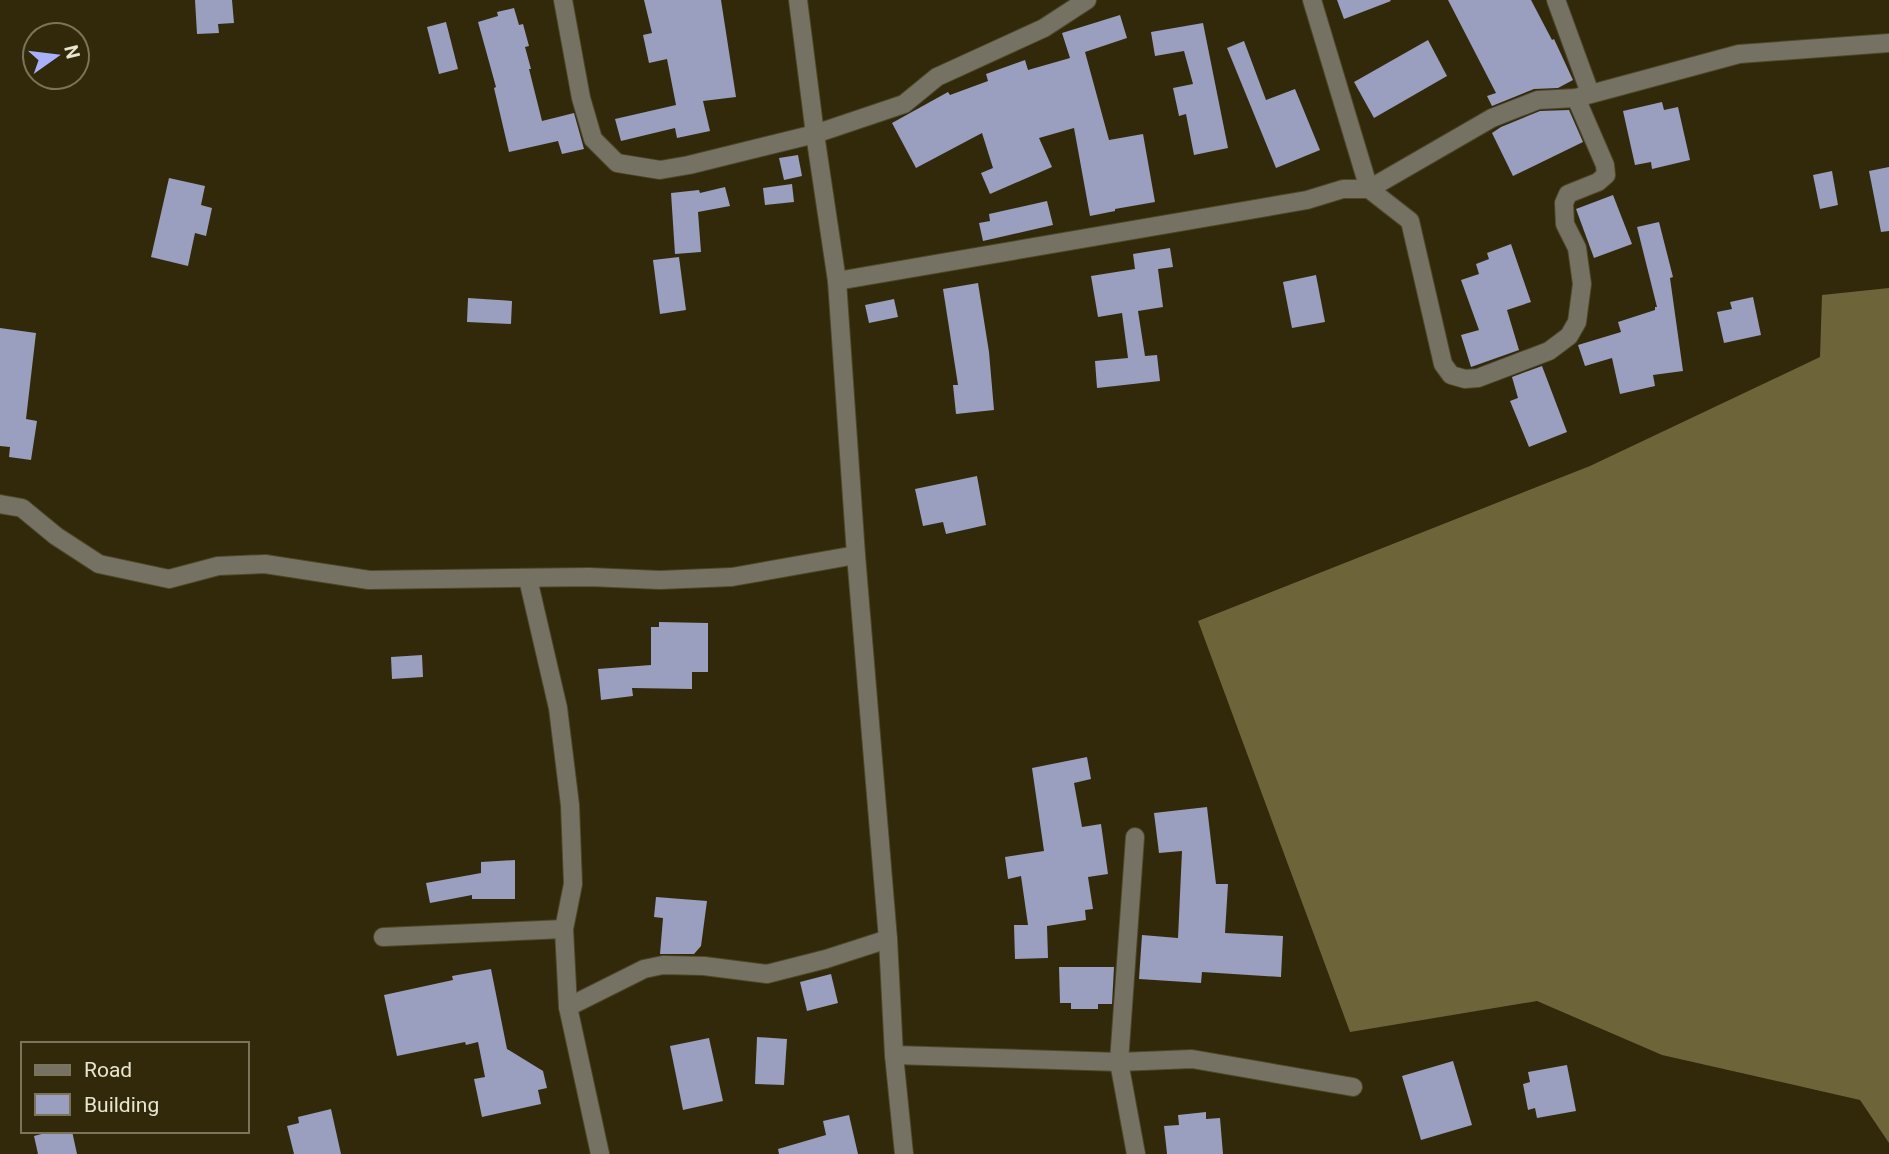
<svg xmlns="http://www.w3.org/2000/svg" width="1889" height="1154" font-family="Roboto,sans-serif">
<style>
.forest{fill:#6e6439}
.building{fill:#9a9ebf}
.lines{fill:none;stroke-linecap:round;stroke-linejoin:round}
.minor-casing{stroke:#4e4729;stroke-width:20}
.minor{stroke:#757264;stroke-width:18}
</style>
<rect width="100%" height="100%" fill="#312909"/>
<path class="forest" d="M1889,288V1143L1860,1100L1662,1055L1537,1001L1350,1032L1198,621L1590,466L1820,357L1822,295Z"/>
<g class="building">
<path d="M195,0H232L234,23L218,24L219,33L197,34Z"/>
<path d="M644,0H721L736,97L703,101L710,131L677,138L675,128L621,141L615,119L676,105L667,59L649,63L643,35L652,33Z"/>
<path d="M1337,0H1390L1391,1L1344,19Z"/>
<path d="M1448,0H1531L1552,40L1554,39L1573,80L1558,88L1534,89L1492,106L1487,96L1496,93Z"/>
<path d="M514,8L519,25L523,24L529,46L525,47L531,69H529L542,121L574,113L584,149L562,154L558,141L509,152L494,88L496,87L478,22L498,16L497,12Z"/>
<path d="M1120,15L1127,38L1085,52L1109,140L1143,134L1155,202L1115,209V211L1090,216L1074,128L1039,138L1052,167L990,194L981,173L993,168L982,133L916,168L892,123L948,92L950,95L988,81L986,74L1025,60L1028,70L1070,58L1062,33Z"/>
<path d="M446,22L458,69L439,74L427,27Z"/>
<path d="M1203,23L1228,148L1194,155L1186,114L1179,116L1173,88L1193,84L1184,51L1155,56L1151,32Z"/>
<path d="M1428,40L1447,76L1374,118L1354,82Z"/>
<path d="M1244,41L1266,100L1295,89L1320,150L1276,168L1227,48Z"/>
<path d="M1662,102L1664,110L1678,107L1690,160L1652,169L1651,162L1635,165L1623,111Z"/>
<path d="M1569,110L1583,142L1513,176L1492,133L1501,127L1540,111Z"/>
<path d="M798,155L802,176L784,180L779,158Z"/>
<path d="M1889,167V231L1881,232L1869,171Z"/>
<path d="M1832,171L1838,205L1820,209L1813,175Z"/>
<path d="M169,178L205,186L201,205L212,208L206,236L195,233L188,266L151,257Z"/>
<path d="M792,184L794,202L765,205L763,188Z"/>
<path d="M725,187L730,206L698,212L701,252L675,254L671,193L699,190L700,193Z"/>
<path d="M1613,195L1632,244L1594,258L1576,209Z"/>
<path d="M1047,201L1053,225L983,241L979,223L990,221L989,214Z"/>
<path d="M1659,222L1673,277L1670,278L1683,371L1653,375L1655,386L1620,394L1612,358L1585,366L1578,345L1621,332L1618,322L1655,310V307H1657L1637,227Z"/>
<path d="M1511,244L1531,302L1507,310L1519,350L1471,367L1461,335L1479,330L1461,280L1479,274L1476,264L1489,259L1487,253Z"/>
<path d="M1170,248L1173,267L1158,269L1163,307L1138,311L1145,356L1157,355L1160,381L1097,388L1095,361L1128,358L1122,313L1098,317L1091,276L1135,269L1133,254Z"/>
<path d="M679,257L686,310L660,314L653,260Z"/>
<path d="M1316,275L1325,322L1292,328L1283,282Z"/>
<path d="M978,283L989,352L994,410L956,414L953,385H958L943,289Z"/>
<path d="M1753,297L1761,335L1724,343L1717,312L1732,309L1730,302Z"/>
<path d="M468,298L512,301L511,324L467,322Z"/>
<path d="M894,299L898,317L869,323L865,305Z"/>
<path d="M0,328L36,333L26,419L37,421L31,460L9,457L10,447L0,446Z"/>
<path d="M1542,366L1567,432L1529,447L1510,401L1518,398L1512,377Z"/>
<path d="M977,476L986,525L946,534L943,522L923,526L915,489Z"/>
<path d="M659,622L708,623V672H692V689L632,688L633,696L601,700L598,669L651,665V627H659Z"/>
<path d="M422,655L423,677L392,679L391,657Z"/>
<path d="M1087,757L1091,779L1074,783L1082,827L1101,824L1108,874L1088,877L1093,909L1085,910L1086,920L1047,926L1048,958L1015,959L1014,925H1028L1021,876L1008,879L1005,857L1044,851L1032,768Z"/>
<path d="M1207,807L1216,884H1228L1225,933L1283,936L1281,977L1202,972L1201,983L1139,979L1142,935L1178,938L1182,851L1159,853L1154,813Z"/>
<path d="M515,860V899H472V895L430,903L426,883L481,873V862Z"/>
<path d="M656,897L707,901L701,946L694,954H660L663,918L654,917Z"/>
<path d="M1059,967H1114L1112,1004H1098V1009H1071V1003H1060Z"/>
<path d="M491,969L507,1049L543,1071L547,1088L538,1090L541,1104L482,1117L474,1079L485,1077L478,1042L466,1045L465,1042L397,1056L384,995L453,980L452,976Z"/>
<path d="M831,974L838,1003L807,1011L800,982Z"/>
<path d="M757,1037L787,1039L784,1085L755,1084Z"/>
<path d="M709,1038L723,1101L683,1110L670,1046Z"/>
<path d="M1453,1061L1472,1125L1421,1140L1402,1076Z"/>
<path d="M1567,1065L1576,1111L1537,1118L1535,1108L1528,1110L1523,1084L1530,1082L1528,1072Z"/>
<path d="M331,1109L341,1154H294L287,1126L299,1123L298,1117Z"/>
<path d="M1206,1112V1119L1220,1118L1223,1154H1167L1164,1126L1179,1125L1178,1115Z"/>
<path d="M849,1115L858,1154H779L778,1149L826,1135L823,1121Z"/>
<path d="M53,1131H72L77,1154H38L34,1136Z"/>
</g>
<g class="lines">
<defs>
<g id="minor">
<path d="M563,0L581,98L593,139L617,163L660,170L689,165L815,134L904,104L937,77L1044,28L1087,0"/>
<path d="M798,0L815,134L837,281L856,555L888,939L894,1055L904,1154"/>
<path d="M1312,0L1369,189L1410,221L1443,364L1451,375L1465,379L1478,378L1549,351L1569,336L1577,322L1582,284L1577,248L1565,224L1564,203L1568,194L1598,182L1606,175L1605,165L1576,98"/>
<path d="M1556,0L1590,93"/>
<path d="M837,281L1307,200L1343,189H1369L1492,118L1538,100L1576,98L1739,54L1889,43"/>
<path d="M0,504L22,508L56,536L99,564L169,579L218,566L265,564L369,580L589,577L660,580L732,577L856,555"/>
<path d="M528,579L558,708L570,805L573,884L564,929L568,1007L600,1154"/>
<path d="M1135,837L1119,1062L1136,1154"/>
<path d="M383,937L564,929"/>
<path d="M568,1007L644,969L663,965L704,966L767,974L826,959L888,939"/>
<path d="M894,1055L1119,1062L1192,1059L1353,1087"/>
</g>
</defs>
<use href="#minor" class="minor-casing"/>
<use href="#minor" class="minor"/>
</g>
<rect x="21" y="1042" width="228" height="91" fill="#312909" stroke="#7b745a" stroke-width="2"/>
<rect x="35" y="1065" width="35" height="10" fill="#757264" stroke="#7b745a" stroke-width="2"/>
<text x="84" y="1077" font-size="21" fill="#e9e5d3">Road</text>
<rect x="35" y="1094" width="35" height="21" fill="#9a9ebf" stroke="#7b745a" stroke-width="2"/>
<text x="84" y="1112" font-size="21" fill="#e9e5d3">Building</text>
<g transform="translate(56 56) rotate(76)"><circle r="33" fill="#312909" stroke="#7b745a" stroke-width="2"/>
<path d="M0-5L12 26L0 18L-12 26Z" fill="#aab0fb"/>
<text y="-10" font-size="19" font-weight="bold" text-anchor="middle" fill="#e9e5d3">N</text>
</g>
</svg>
